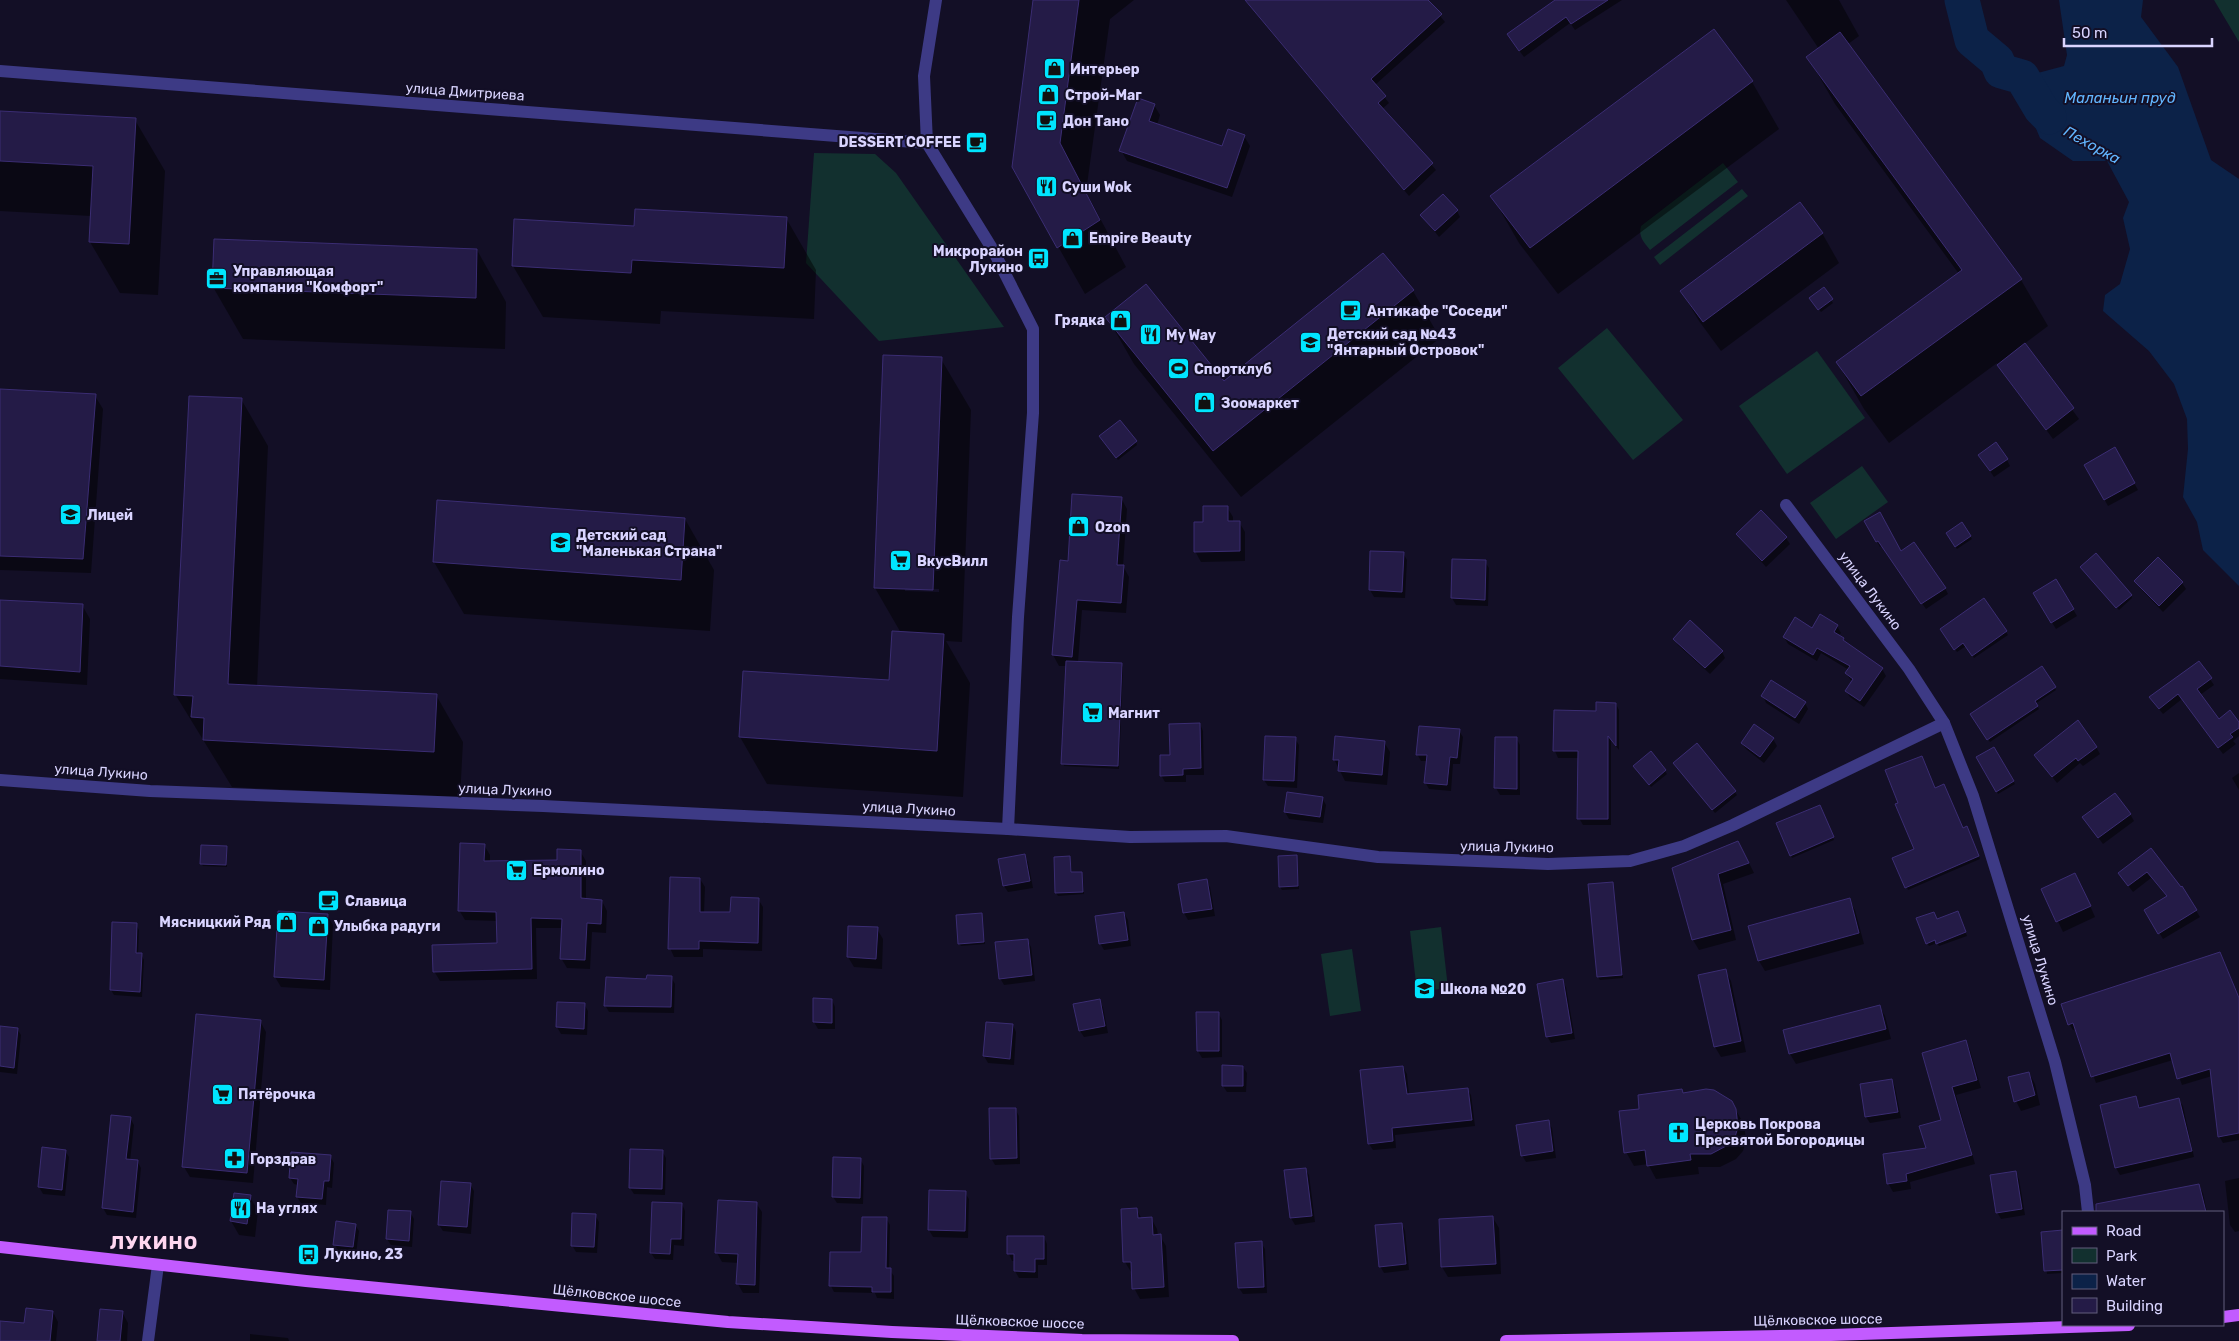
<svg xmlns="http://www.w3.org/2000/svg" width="2239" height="1341" font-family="Rubik,sans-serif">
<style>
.green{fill:#12302f}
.water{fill:#0c2248}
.shadow{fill:#0007;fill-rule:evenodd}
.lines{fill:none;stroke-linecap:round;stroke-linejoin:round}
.river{stroke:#0c2248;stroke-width:35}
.building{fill:#241b47;stroke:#3b2d73}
.minor{stroke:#3d3a85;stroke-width:12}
.major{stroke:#c25bff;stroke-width:12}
.labels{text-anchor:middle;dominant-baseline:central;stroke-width:4;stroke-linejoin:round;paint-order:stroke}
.poi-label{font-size:14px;font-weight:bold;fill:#d9d4ff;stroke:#130f26;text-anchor:start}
.street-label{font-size:14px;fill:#d9d4ff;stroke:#130f26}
.water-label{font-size:15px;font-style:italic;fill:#62b6ff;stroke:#130f26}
.district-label{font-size:19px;font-weight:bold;letter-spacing:1px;fill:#ffd6f0;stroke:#130f26}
</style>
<rect width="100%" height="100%" fill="#130f26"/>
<g class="green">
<path d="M2214,0H2239V42Z"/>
<path d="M814,153L875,154L896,173L1004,327L879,341L806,263Z"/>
<path d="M1723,163L1738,182L1650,250C1644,242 1638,237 1641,226Z"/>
<path d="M1742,189L1748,196L1660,265L1654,257Z"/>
<path d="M1607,328L1683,420L1633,460L1558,368Z"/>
<path d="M1817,351L1865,418L1787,474L1739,406Z"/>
<path d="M1862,466L1888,502L1836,539L1810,503Z"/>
<path d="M1441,927L1448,988L1417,992L1410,931Z"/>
<path d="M1352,949L1361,1011L1330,1016L1321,954Z"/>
</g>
<path class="water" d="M2059,0H2143L2141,17L2178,67L2211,160L2239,179V586L2203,550L2197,522L2183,497L2188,449L2187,419L2174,384L2149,351L2103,311L2105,295L2120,284L2130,249L2123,218L2129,202L2107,161H2073L2040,138L2018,86L2022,77L2064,66L2067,55Z"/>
<g class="shadow">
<path d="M1034,0H1134L1110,19L1086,192L1126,267L1085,294L1013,167Z"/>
<path d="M1245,0H1427L1445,22L1375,85L1389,103L1382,109L1436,170L1409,196Z"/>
<path d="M1556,0H1622L1575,30L1570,23L1524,57L1512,41Z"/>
<path d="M1786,0H1839L1859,36L1848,44L2021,280L2048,326L2024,344L2079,419L2053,439L1997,363L1889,443L1864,409L1837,362L1959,274L1835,104L1808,57L1819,49Z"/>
<path d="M1713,31L1752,82L1779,129L1558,294L1519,243L1492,196Z"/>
<path d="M1154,105L1160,115L1157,125L1222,148L1244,136L1250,146L1232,197L1127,161L1121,150Z"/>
<path d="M0,113L135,120L165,171L158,295L120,293L90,242L91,216L0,211Z"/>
<path d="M1457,211L1460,217L1439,237L1422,215Z"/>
<path d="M786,218L816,270L814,319L661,311L660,324L543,317L513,266L635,227Z"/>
<path d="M1822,233L1839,263L1721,351L1699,321L1682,292Z"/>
<path d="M477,250L506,302L505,349L243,339L213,287Z"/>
<path d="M1413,291L1440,338L1241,497L1134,364L1107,317L1223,383Z"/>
<path d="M1831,300L1833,303L1821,312L1812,301Z"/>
<path d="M941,359L971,410L962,642L946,641L970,683L963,797L767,784L740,737L744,672L890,682L901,633L875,588ZM905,588L939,589V592L905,591Z"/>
<path d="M0,390L95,396L103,409L91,573L0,570Z"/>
<path d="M241,399L268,446L257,687L436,695L463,742L460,798L232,787L175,694Z"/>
<path d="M1102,439L1136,442L1137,445L1118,460Z"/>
<path d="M2115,449L2138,490L2108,506L2086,465Z"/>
<path d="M2007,460L2010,466L1994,477L1984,462Z"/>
<path d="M1121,498L1127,509L1123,566L1129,577L1126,613L1082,610L1078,662L1121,664L1123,667L1119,769L1064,766L1063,763L1067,666H1059L1053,655L1061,562H1069Z"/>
<path d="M438,501L685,519L714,570L710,631L464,614L434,562Z"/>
<path d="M1227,507L1233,517V522H1239L1245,532V561L1201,562L1195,551L1204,523Z"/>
<path d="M1866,521L1901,553L1945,588L1948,594L1926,609L1882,546L1880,547Z"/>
<path d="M1962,524L1972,539L1957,549L1947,534Z"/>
<path d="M1737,534L1786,538L1790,544L1766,567Z"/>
<path d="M1403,553L1407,560L1405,598L1374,597L1370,590Z"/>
<path d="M1485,562L1489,568L1488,606L1456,605L1452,598Z"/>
<path d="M2083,570L2131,595L2132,598L2119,610Z"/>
<path d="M2056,580L2077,616L2056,629L2034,593Z"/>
<path d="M2136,581L2182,583L2186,589L2163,612L2140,588Z"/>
<path d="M1984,600L2008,635L1974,658L1966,646L1957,652L1942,629Z"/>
<path d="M0,601L82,605L90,619L87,685L0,679Z"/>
<path d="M1837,626L1841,633L1838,636L1882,669L1886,676L1864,707L1850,697L1846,691L1852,682L1846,673L1849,670L1821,653L1817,661L1788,644L1784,637L1813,629Z"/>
<path d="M1674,639L1722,652L1725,658L1710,674L1678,645Z"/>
<path d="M2199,663L2214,685L2200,695L2219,720L2239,724V736L2233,741L2236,744L2223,754L2182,699L2163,714L2154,703Z"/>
<path d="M2042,668L2056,690L2035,704L2039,709L1990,742L1972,715Z"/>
<path d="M1763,696L1805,703L1808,709L1799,724L1766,703Z"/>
<path d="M1616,704L1619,710V750L1611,740V825H1583L1579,818V758H1558L1555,751L1598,712Z"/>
<path d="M1200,724L1203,731L1204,775H1186V782H1165L1161,775L1171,756Z"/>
<path d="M1459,731L1463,737L1460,764H1453L1451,791L1429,789L1425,782L1427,761H1421L1417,754Z"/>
<path d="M1496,738H1516L1520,745V795H1500L1496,788Z"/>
<path d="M1295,739L1299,745L1297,788L1268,786L1264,780Z"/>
<path d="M1773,739L1777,746L1764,763L1746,749L1742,743Z"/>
<path d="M1384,742L1390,752L1387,785L1345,781L1334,759Z"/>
<path d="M1697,745L1737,795L1715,813L1676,766Z"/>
<path d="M2096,747L2100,754L2083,766L2080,763L2057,783L2040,761Z"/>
<path d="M1994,749L2015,784L1998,794L1978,758Z"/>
<path d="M1651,753L1667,774L1651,787L1636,769Z"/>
<path d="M2239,773V790L2232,778Z"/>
<path d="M1934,789L1963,829L1968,831L1980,859L1908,890L1894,859L1916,850L1900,804Z"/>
<path d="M1288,793L1322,798L1326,805L1323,823L1289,819L1285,812Z"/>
<path d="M1821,809L1834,840L1792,858L1791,855Z"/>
<path d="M2130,814L2134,821L2103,844L2088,824Z"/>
<path d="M484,845L490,855V863L558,861L580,851L586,861V900L602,901L607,911L606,933L592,932L590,969L567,968L561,958L563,928H536L537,979L440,981L434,971L498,945L497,921L465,920L459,910Z"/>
<path d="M226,847L227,867L203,866L201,863Z"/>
<path d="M2150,850L2181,889L2182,888L2200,917L2163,939L2146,911L2168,897L2151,878L2133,892L2124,880Z"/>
<path d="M1744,853L1754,873L1723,884L1736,940L1699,950L1693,940L1673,869Z"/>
<path d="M1024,855L1028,862L1033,888L1008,892L1004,886L999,860Z"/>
<path d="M1296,856L1299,889L1282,890L1280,887Z"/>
<path d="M1070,857L1072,873H1081L1083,876L1084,894L1058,896L1056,893Z"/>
<path d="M700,879L705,887L704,913L731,914L758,899L763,907L762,951L703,949V957H674L670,948Z"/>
<path d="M1206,881L1210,887L1215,916L1188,920L1184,913L1180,885Z"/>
<path d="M1612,883L1623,978L1600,980L1598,977Z"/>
<path d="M2081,885L2095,917L2063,932L2043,890Z"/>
<path d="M1849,900L1855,910L1864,944L1765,971L1759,961Z"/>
<path d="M1124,913L1128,920L1131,946L1104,950L1100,943Z"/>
<path d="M981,914L985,944L961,946L959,943Z"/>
<path d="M327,915L333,925L330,990L281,987L275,977Z"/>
<path d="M1959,915L1967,936L1939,946L1937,943L1929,946L1927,943L1937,920Z"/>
<path d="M136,925L139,930L138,954H141L144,960L142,997L114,995L111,990Z"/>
<path d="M877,929L883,939L882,969L854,967L848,957Z"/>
<path d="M1027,940L1031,947L1035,981L1004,985L1000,978Z"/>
<path d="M2220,954L2239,998V1140L2223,1143L2219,1136L2212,1076L2182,1085L2173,1060L2096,1083L2077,1029L2073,1030L2069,1024Z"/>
<path d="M1725,971L1731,981L1746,1052L1721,1057L1715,1047Z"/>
<path d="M671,977L675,984L674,1013L609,1012L605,1005L648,980Z"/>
<path d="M1562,981L1566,987L1575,1039L1551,1043L1547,1036Z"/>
<path d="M832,1000L835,1007V1029H818L814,1022Z"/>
<path d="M1099,1001L1103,1007L1108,1033L1084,1037L1080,1031Z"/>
<path d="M559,1003L584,1004L588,1011L587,1035L561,1034L557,1027Z"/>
<path d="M1879,1006L1885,1016L1891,1039L1796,1064L1790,1054L1784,1031Z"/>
<path d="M1218,1013L1222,1020V1057L1202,1058L1198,1051Z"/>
<path d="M260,1021L266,1032L253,1183L190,1177L184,1167Z"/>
<path d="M1013,1025L1016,1032L1014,1065L988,1063L984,1056Z"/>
<path d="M0,1027L17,1029L21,1035L17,1074L0,1072Z"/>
<path d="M1966,1042L1970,1050L1981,1088L1956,1095L1975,1164L1910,1182L1911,1189L1893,1192L1888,1183L1927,1149L1943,1121L1924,1054Z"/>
<path d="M1243,1067L1247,1073L1246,1092H1227L1223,1086Z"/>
<path d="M1403,1067L1407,1074L1409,1095L1467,1089L1471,1095L1475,1126L1395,1135L1396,1148L1373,1150L1369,1144L1361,1071Z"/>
<path d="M2029,1073L2035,1084L2040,1105L2021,1111L2016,1101Z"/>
<path d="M1892,1080L1895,1087L1901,1118L1870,1123L1866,1117Z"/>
<path d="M1683,1094L1731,1102L1744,1124L1746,1141L1743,1151L1736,1159L1720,1167H1698L1699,1174L1656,1179L1648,1164L1634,1166L1626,1152L1641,1110Z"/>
<path d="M2136,1098L2141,1109L2179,1100L2183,1106L2194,1157L2120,1175L2116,1168L2101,1106Z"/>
<path d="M1015,1109L1019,1116L1020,1164L995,1165L991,1158Z"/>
<path d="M130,1118L134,1125L130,1161H137L141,1168L136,1218L107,1215L103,1208Z"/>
<path d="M1548,1122L1552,1128L1556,1158L1526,1162L1522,1155Z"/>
<path d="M65,1151L69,1157L65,1196L43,1194L39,1187Z"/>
<path d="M662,1151L666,1158L665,1195L634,1194L630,1188Z"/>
<path d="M330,1156L334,1163L332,1188L327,1187L326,1205L301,1203L297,1197L298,1185L294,1184L290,1178Z"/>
<path d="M860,1159L864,1166L863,1204L837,1203L833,1197Z"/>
<path d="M1305,1169L1309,1175L1315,1222L1295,1225L1291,1218L1285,1171Z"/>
<path d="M2015,1172L2019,1179L2025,1215L2001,1219L1997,1212Z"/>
<path d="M2239,1178V1231L2235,1232L2230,1225L2225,1181Z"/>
<path d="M470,1184L474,1191L471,1234L443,1231L439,1225Z"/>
<path d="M2199,1186L2203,1193L2207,1212H2117L2115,1202Z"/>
<path d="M965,1193L969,1199L968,1238L933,1237L929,1230Z"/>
<path d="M250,1197L258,1211L255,1237L239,1235L231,1221Z"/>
<path d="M719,1202L756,1203L762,1212L759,1293H743L738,1284L739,1263L722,1262L717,1253Z"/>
<path d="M682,1204L685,1211L684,1246L674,1245L673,1260L655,1259L651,1253Z"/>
<path d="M1136,1209L1142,1219L1151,1218L1157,1229L1158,1236H1160L1166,1246L1169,1297L1140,1299L1134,1288L1133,1272H1131L1125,1262Z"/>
<path d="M410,1212L414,1219L412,1247L391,1245L387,1239Z"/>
<path d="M595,1215L599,1222L597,1253L576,1252L572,1245Z"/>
<path d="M886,1218L890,1225L889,1269L894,1276V1299L877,1298L875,1293L834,1292L831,1286L863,1253Z"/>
<path d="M1493,1218L1499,1228L1501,1274L1448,1277L1442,1267L1440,1220Z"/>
<path d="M1402,1224L1405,1231L1409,1270L1384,1273L1380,1266Z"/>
<path d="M355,1225L359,1231L356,1254L339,1252L335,1245Z"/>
<path d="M2063,1232V1273L2047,1274L2043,1233Z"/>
<path d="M1009,1237H1044L1047,1244V1265H1038V1278H1019L1015,1271V1261H1012L1009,1254Z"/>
<path d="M1261,1243L1265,1249L1267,1293L1243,1294L1239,1288Z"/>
<path d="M53,1312L58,1322L56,1341H0V1322L25,1325Z"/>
<path d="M122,1312L128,1323L127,1341H98Z"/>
<path d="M250,1334L288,1338L289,1341H250Z"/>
</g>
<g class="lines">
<path class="river" d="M1962,0L1972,40L1997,61L2001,71L2022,77L2041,109L2049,117"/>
</g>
<g class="building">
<path d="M1033,0H1079L1060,143L1100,220L1057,248L1012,167Z"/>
<path d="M1245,0H1428L1442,14L1371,79L1386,96L1378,103L1433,163L1404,190Z"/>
<path d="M1555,0H1608L1571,24L1566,17L1519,51L1507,34Z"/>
<path d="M1714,29L1753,81L1530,248L1490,196Z"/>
<path d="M1840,32L2022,279L1861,396L1836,362L1962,270L1806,57Z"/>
<path d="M1138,98L1155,104L1149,121L1222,146L1228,129L1245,135L1227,188L1119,151Z"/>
<path d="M0,111L136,118L129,244L89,242L93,166L0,161Z"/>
<path d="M1443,194L1458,210L1435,231L1420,215Z"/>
<path d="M1800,202L1823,233L1703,322L1680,291Z"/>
<path d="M635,209L787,217L784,268L632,260L631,273L512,266L514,219L634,226Z"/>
<path d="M214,239L477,249L476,298L212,288Z"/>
<path d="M1383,253L1414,290L1213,451L1105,317L1146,284L1224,381Z"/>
<path d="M1824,287L1833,299L1818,310L1809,298Z"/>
<path d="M2025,343L2074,408L2046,430L1997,365Z"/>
<path d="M883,355L942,357L933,590L874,588Z"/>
<path d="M0,389L96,394L83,559L0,556Z"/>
<path d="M189,396L242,398L228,684L437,694L434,752L203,740L204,718L191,717L193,696L174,695Z"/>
<path d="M1120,420L1137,441L1116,458L1099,436Z"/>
<path d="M1996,442L2008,459L1990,471L1978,455Z"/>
<path d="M2115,447L2135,483L2104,500L2084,465Z"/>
<path d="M1072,494L1122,497L1117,565H1124L1121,603L1077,600L1072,657L1052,655L1060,560L1068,561Z"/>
<path d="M437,500L685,518L681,580L433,562Z"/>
<path d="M1203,506H1228V521H1240V551L1194,552V522H1203Z"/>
<path d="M1761,510L1787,537L1762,561L1736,534Z"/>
<path d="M1880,512L1901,551L1914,542L1946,588L1921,604L1878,541L1876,542L1864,521Z"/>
<path d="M1962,522L1971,536L1955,547L1946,533Z"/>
<path d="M1370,551L1404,552L1402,592L1369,590Z"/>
<path d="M2096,553L2132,595L2116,608L2080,567Z"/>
<path d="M2158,557L2183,582L2159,606L2134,581Z"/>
<path d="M1452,559L1486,560L1485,600L1451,598Z"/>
<path d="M2056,579L2074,609L2051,623L2033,593Z"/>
<path d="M1984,598L2007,631L1972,656L1963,643L1954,650L1940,629Z"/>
<path d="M0,600L83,604L80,672L0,666Z"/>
<path d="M1820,614L1838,625L1834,632L1844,638L1843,640L1883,668L1860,701L1845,691L1853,679L1845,673L1850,666L1817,648L1813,655L1783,637L1795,617L1812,628Z"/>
<path d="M1690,620L1723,651L1705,668L1673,639Z"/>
<path d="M892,631L944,634L937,751L739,737L743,671L889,680Z"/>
<path d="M1066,661L1122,663L1118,766L1061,764Z"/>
<path d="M2199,661L2212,678L2197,689L2219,719L2230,710L2239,722V728L2230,734L2233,737L2218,748L2178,694L2159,709L2149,697Z"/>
<path d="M2042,666L2056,687L2035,701L2038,706L1987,740L1970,714Z"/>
<path d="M1771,680L1806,702L1795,718L1761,696Z"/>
<path d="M1596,702L1616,703V746L1608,736V819H1577L1578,751H1553L1554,710L1596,711Z"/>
<path d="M2078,720L2097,747L2078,761L2076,758L2052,777L2034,755Z"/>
<path d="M1200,723L1201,768L1183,769V775L1160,776V755H1170L1169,724Z"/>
<path d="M1754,724L1774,738L1760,757L1741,743Z"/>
<path d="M1419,726L1460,729L1457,758L1450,757L1447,785L1424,783L1427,755H1416Z"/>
<path d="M1265,736L1296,737L1294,781L1263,780Z"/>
<path d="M1335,736L1385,741L1382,775L1338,771L1339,760H1333Z"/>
<path d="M1495,737H1517V789L1494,788Z"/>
<path d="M1697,743L1736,791L1712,810L1673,763Z"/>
<path d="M1994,747L2014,781L1996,792L1976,757Z"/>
<path d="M1651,751L1666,770L1649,785L1633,766Z"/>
<path d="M1922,756L1935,788L1944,784L1963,828L1967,826L1979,856L1905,888L1892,858L1914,849L1895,804L1898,803L1885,770Z"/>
<path d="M1287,792L1323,797L1320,817L1284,812Z"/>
<path d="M2115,793L2131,814L2098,838L2082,817Z"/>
<path d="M1820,805L1834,837L1790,856L1776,823Z"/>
<path d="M1738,841L1749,863L1718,874L1731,930L1692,940L1672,868Z"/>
<path d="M460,843L485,844L484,861L557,860V849L581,850V898L602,900L601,924L587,923L585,960L560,959L562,919L531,918L532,969L433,972L432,945L497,943L496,912L458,911Z"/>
<path d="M201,845L227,846L226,865L200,864Z"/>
<path d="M2151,848L2181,887L2182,886L2197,910L2158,934L2144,910L2167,896L2147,872L2128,886L2118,873Z"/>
<path d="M1025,854L1030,881L1003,886L998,859Z"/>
<path d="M1297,855L1298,886L1279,887L1278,856Z"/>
<path d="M1070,856L1071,872H1082L1083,892L1055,893L1054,857Z"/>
<path d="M2075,873L2091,906L2056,922L2041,889Z"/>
<path d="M670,877L700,878V912H730L731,897L759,898L758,943L699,941V949H668Z"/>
<path d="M1207,879L1212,909L1183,913L1178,884Z"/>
<path d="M1613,882L1622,975L1597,977L1588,884Z"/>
<path d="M1850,898L1859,933L1758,961L1748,926Z"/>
<path d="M278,911L328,914L324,980L274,977Z"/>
<path d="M1958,911L1966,932L1936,944L1935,940L1926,944L1916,918L1934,912L1937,919Z"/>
<path d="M1124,912L1128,940L1099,944L1095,916Z"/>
<path d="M982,913L984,942L958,944L956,915Z"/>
<path d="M112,922L137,923L136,953H142L140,992L110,990Z"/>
<path d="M848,926L878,927L876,959L847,957Z"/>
<path d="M1028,939L1032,975L999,979L995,942Z"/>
<path d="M2220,952L2239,998V1133L2218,1137L2210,1069L2177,1079L2170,1053L2091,1077L2073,1023L2068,1025L2061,1004Z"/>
<path d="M1726,969L1741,1041L1714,1047L1698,975Z"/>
<path d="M647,975L672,976L671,1007L604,1006L606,977L646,979Z"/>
<path d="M1563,979L1572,1033L1546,1037L1537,984Z"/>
<path d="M813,998L832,999V1023L813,1022Z"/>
<path d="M1100,999L1105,1026L1079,1031L1073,1004Z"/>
<path d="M557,1002L585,1003L584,1029L556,1027Z"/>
<path d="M1880,1005L1886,1029L1789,1054L1783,1030Z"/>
<path d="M1196,1012H1219V1051H1197Z"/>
<path d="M196,1014L261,1020L247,1173L182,1167Z"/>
<path d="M986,1022L1013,1024L1010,1059L983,1056Z"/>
<path d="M0,1026L18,1028L14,1068L0,1066Z"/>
<path d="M1966,1040L1977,1080L1952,1087L1972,1155L1906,1174L1907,1181L1887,1184L1883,1154L1926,1148L1919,1126L1941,1120L1922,1053Z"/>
<path d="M1222,1065L1243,1066V1086H1222Z"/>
<path d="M1403,1066L1407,1094L1468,1088L1472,1120L1392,1128L1393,1141L1368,1144L1360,1070Z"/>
<path d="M2029,1072L2035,1095L2014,1102L2008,1077Z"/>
<path d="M1892,1079L1898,1112L1865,1117L1860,1084Z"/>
<path d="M1682,1089L1683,1093L1706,1089L1714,1090L1732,1101L1736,1109L1738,1127L1735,1137L1728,1145L1711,1154H1690L1691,1160L1647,1166L1645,1150L1624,1153L1619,1111L1639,1109L1638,1095Z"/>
<path d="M2136,1096L2139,1108L2179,1098L2192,1151L2115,1168L2100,1105Z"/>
<path d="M989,1108H1016L1017,1158L990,1159Z"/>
<path d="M111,1115L131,1117L126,1159L138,1160L133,1212L102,1208Z"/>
<path d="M1549,1120L1553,1151L1521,1156L1516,1125Z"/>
<path d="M42,1147L66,1150L62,1190L38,1187Z"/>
<path d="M630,1149L663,1150L662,1189L629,1188Z"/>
<path d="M291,1152L331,1155L329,1181H324L322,1199L296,1197L298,1179L289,1178Z"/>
<path d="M833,1157L861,1158L860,1198L832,1197Z"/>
<path d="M1306,1168L1312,1216L1290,1218L1284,1170Z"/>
<path d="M2016,1171L2022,1209L1996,1213L1990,1175Z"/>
<path d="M441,1181L471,1183L467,1227L438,1225Z"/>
<path d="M2199,1184L2206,1212H2096V1204Z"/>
<path d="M929,1190L966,1191L965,1231L928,1230Z"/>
<path d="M234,1193L251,1195L247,1224L230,1221Z"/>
<path d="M718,1200L757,1202L755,1285L736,1284L738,1254L715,1253Z"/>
<path d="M652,1202L682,1203L681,1239H671L670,1254L650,1253Z"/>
<path d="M1137,1208L1138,1218L1152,1217L1153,1235L1161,1234L1164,1287L1132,1289L1131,1262H1123L1121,1209Z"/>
<path d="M388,1210L411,1211L409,1241L386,1239Z"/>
<path d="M572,1213L596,1214L594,1247L571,1246Z"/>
<path d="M1493,1216L1496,1264L1441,1267L1439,1219Z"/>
<path d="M862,1217H887L886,1268H891V1292H872V1287L829,1286L830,1252H861Z"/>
<path d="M336,1221L356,1224L353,1247L333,1245Z"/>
<path d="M1402,1223L1406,1264L1379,1267L1375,1225Z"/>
<path d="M2063,1230V1270L2044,1271L2041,1232Z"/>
<path d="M1007,1236H1044V1259H1035V1272L1014,1271V1254H1007Z"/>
<path d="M1262,1241L1264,1287L1238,1288L1235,1243Z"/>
<path d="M26,1308L53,1311L50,1341H0V1321L24,1323Z"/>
<path d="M100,1309L123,1311L120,1341H97Z"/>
</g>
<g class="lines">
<g class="minor">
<path d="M936,0L924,76L927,143L993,250L1033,329V413L1018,617L1008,829"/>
<path d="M0,71L927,143"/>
<path d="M1786,505L1909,669L1944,723L1973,796L2055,1062L2085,1185L2088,1212"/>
<path d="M0,780L150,791L543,806L1008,829L1130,837L1226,836L1378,857L1548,864L1630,861L1684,846L1733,825L1944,723"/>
<path d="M148,1341L158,1265"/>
</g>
<g class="major">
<path d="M0,1247L306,1281L728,1322L892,1332L1082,1340L1233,1341"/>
<path d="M2223,1317L2239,1315"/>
<path d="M1506,1341L1831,1335L2129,1325"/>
</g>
</g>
<defs>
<symbol id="shop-square" viewBox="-11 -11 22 22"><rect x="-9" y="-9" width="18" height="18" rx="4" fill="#00e5ff" stroke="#130f26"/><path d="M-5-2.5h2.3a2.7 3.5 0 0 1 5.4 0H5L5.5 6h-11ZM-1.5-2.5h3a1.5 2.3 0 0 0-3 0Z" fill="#111"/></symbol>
<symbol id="cafe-square" viewBox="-11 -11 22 22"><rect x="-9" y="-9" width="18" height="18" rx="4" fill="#00e5ff" stroke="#130f26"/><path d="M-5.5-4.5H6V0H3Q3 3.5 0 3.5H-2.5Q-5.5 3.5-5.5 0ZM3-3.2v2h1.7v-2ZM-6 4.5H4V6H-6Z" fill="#111"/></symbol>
<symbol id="restaurant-square" viewBox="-11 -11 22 22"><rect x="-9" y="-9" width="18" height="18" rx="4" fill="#00e5ff" stroke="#130f26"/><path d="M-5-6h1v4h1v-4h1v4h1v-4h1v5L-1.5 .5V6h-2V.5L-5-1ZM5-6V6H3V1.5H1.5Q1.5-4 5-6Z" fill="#111"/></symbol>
<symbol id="bus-square" viewBox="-11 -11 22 22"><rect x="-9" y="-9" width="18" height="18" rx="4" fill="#00e5ff" stroke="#130f26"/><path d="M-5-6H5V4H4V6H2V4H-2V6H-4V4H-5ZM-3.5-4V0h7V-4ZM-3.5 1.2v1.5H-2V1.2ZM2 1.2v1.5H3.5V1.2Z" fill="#111"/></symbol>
<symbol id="office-square" viewBox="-11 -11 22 22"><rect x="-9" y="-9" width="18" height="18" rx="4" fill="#00e5ff" stroke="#130f26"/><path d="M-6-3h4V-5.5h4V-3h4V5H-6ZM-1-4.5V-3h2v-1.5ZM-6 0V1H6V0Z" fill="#111"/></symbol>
<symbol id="school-square" viewBox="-11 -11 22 22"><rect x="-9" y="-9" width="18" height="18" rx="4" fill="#00e5ff" stroke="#130f26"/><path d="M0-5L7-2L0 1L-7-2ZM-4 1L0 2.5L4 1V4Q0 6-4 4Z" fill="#111"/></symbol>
<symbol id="stadium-square" viewBox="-11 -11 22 22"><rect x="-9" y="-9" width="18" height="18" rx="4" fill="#00e5ff" stroke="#130f26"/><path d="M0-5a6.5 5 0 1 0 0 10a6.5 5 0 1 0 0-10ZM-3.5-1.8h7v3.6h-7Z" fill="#111"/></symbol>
<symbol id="supermarket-square" viewBox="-11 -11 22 22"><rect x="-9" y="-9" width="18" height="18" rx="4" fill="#00e5ff" stroke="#130f26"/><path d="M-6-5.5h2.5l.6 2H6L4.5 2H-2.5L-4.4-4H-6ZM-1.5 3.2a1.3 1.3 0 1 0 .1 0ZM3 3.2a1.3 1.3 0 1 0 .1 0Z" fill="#111"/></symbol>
<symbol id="church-square" viewBox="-11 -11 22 22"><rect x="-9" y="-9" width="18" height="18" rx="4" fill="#00e5ff" stroke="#130f26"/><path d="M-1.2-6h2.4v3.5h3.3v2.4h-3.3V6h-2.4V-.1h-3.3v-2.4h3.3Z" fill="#111"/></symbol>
<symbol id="pharmacy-square" viewBox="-11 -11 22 22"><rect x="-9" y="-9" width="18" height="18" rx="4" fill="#00e5ff" stroke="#130f26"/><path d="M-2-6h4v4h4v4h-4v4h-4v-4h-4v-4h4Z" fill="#111"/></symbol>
</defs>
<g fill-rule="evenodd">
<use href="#shop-square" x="1042" y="56" width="25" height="25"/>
<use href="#shop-square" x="1036" y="82" width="25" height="25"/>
<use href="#cafe-square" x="1034" y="108" width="25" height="25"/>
<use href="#cafe-square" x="964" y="130" width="25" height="25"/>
<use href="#restaurant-square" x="1034" y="174" width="25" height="25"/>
<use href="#shop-square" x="1060" y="226" width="25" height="25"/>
<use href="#bus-square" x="1026" y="246" width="25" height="25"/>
<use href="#office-square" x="204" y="266" width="25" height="25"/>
<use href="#cafe-square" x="1338" y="298" width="25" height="25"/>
<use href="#shop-square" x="1108" y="308" width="25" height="25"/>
<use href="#restaurant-square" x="1138" y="322" width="25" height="25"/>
<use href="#school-square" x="1298" y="330" width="25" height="25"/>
<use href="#stadium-square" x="1166" y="356" width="25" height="25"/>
<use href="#shop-square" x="1192" y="390" width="25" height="25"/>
<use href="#school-square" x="58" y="502" width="25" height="25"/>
<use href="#shop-square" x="1066" y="514" width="25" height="25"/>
<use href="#school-square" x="548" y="530" width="25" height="25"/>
<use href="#supermarket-square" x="888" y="548" width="25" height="25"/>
<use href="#supermarket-square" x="1080" y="700" width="25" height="25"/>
<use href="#supermarket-square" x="504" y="858" width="25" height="25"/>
<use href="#cafe-square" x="316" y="888" width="25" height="25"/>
<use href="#shop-square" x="274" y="910" width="25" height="25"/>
<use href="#shop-square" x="306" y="914" width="25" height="25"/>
<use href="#school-square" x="1412" y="976" width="25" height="25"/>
<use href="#supermarket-square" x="210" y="1082" width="25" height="25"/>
<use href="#church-square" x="1666" y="1120" width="25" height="25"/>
<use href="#pharmacy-square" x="222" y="1146" width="25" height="25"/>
<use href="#restaurant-square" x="228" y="1196" width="25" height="25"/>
<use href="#bus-square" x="296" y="1242" width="25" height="25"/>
</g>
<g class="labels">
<g class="poi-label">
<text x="1070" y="69">Интерьер</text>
<text x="1065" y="95">Строй-Маг</text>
<text x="1063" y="121">Дон Тано</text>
<text x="961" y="142" text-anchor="end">DESSERT COFFEE</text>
<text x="1062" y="187">Суши Wok</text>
<text x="1089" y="238">Empire Beauty</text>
<text x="1023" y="251" text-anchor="end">Микрорайон<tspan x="1023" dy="16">Лукино</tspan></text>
<text x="233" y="271">Управляющая<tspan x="233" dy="16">компания "Комфорт"</tspan></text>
<text x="1367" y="311">Антикафе "Соседи"</text>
<text x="1105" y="320" text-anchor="end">Грядка</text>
<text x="1327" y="334">Детский сад №43<tspan x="1327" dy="16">"Янтарный Островок"</tspan></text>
<text x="1166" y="335">My Way</text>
<text x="1194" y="369">Спортклуб</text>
<text x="1221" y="403">Зоомаркет</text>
<text x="87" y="515">Лицей</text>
<text x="1095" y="527">Ozon</text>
<text x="576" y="535">Детский сад<tspan x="576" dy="16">"Маленькая Страна"</tspan></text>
<text x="917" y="561">ВкусВилл</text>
<text x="1108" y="713">Магнит</text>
<text x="533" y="870">Ермолино</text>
<text x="345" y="901">Славица</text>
<text x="271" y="922" text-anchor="end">Мясницкий Ряд</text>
<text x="334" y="926">Улыбка радуги</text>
<text x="1440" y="989">Школа №20</text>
<text x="238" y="1094">Пятёрочка</text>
<text x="1695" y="1124">Церковь Покрова<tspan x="1695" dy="16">Пресвятой Богородицы</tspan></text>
<text x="250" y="1159">Горздрав</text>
<text x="256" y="1208">На углях</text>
<text x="324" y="1254">Лукино, 23</text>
</g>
<g class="street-label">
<text transform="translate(465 92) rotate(4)">улица Дмитриева</text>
<text transform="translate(1870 591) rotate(53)">улица Лукино</text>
<text transform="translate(101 772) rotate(4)">улица Лукино</text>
<text transform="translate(505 790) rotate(2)">улица Лукино</text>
<text transform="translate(909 809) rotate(3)">улица Лукино</text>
<text transform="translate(1507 847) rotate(1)">улица Лукино</text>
<text transform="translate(2040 960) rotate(73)">улица Лукино</text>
<text transform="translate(617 1296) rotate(6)">Щёлковское шоссе</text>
<text transform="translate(1818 1320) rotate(-1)">Щёлковское шоссе</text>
<text transform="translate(1020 1322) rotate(2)">Щёлковское шоссе</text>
</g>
<g class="water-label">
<text x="2120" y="98">Маланьин пруд</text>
<text transform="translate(2092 145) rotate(29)">Пехорка</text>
</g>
<g class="district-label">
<text x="154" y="1242">ЛУКИНО</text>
</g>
</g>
<rect x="2062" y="1211" width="162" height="115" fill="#130f26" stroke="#625e7d"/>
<rect x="2072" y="1227" width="25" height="8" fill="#c25bff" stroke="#625e7d"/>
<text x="2106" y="1236" font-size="15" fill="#d9d4ff">Road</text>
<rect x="2072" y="1248" width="25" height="15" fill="#12302f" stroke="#625e7d"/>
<text x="2106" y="1261" font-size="15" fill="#d9d4ff">Park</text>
<rect x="2072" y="1274" width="25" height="15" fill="#0c2248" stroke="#625e7d"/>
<text x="2106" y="1286" font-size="15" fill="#d9d4ff">Water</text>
<rect x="2072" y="1298" width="25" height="15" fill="#241b47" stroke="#625e7d"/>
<text x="2106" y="1311" font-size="15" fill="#d9d4ff">Building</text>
<path d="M2064 38v8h148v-8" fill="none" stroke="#d9d4ff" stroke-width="2.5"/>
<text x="2072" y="38" font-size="15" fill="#d9d4ff" stroke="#130f26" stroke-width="4" paint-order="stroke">50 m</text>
</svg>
